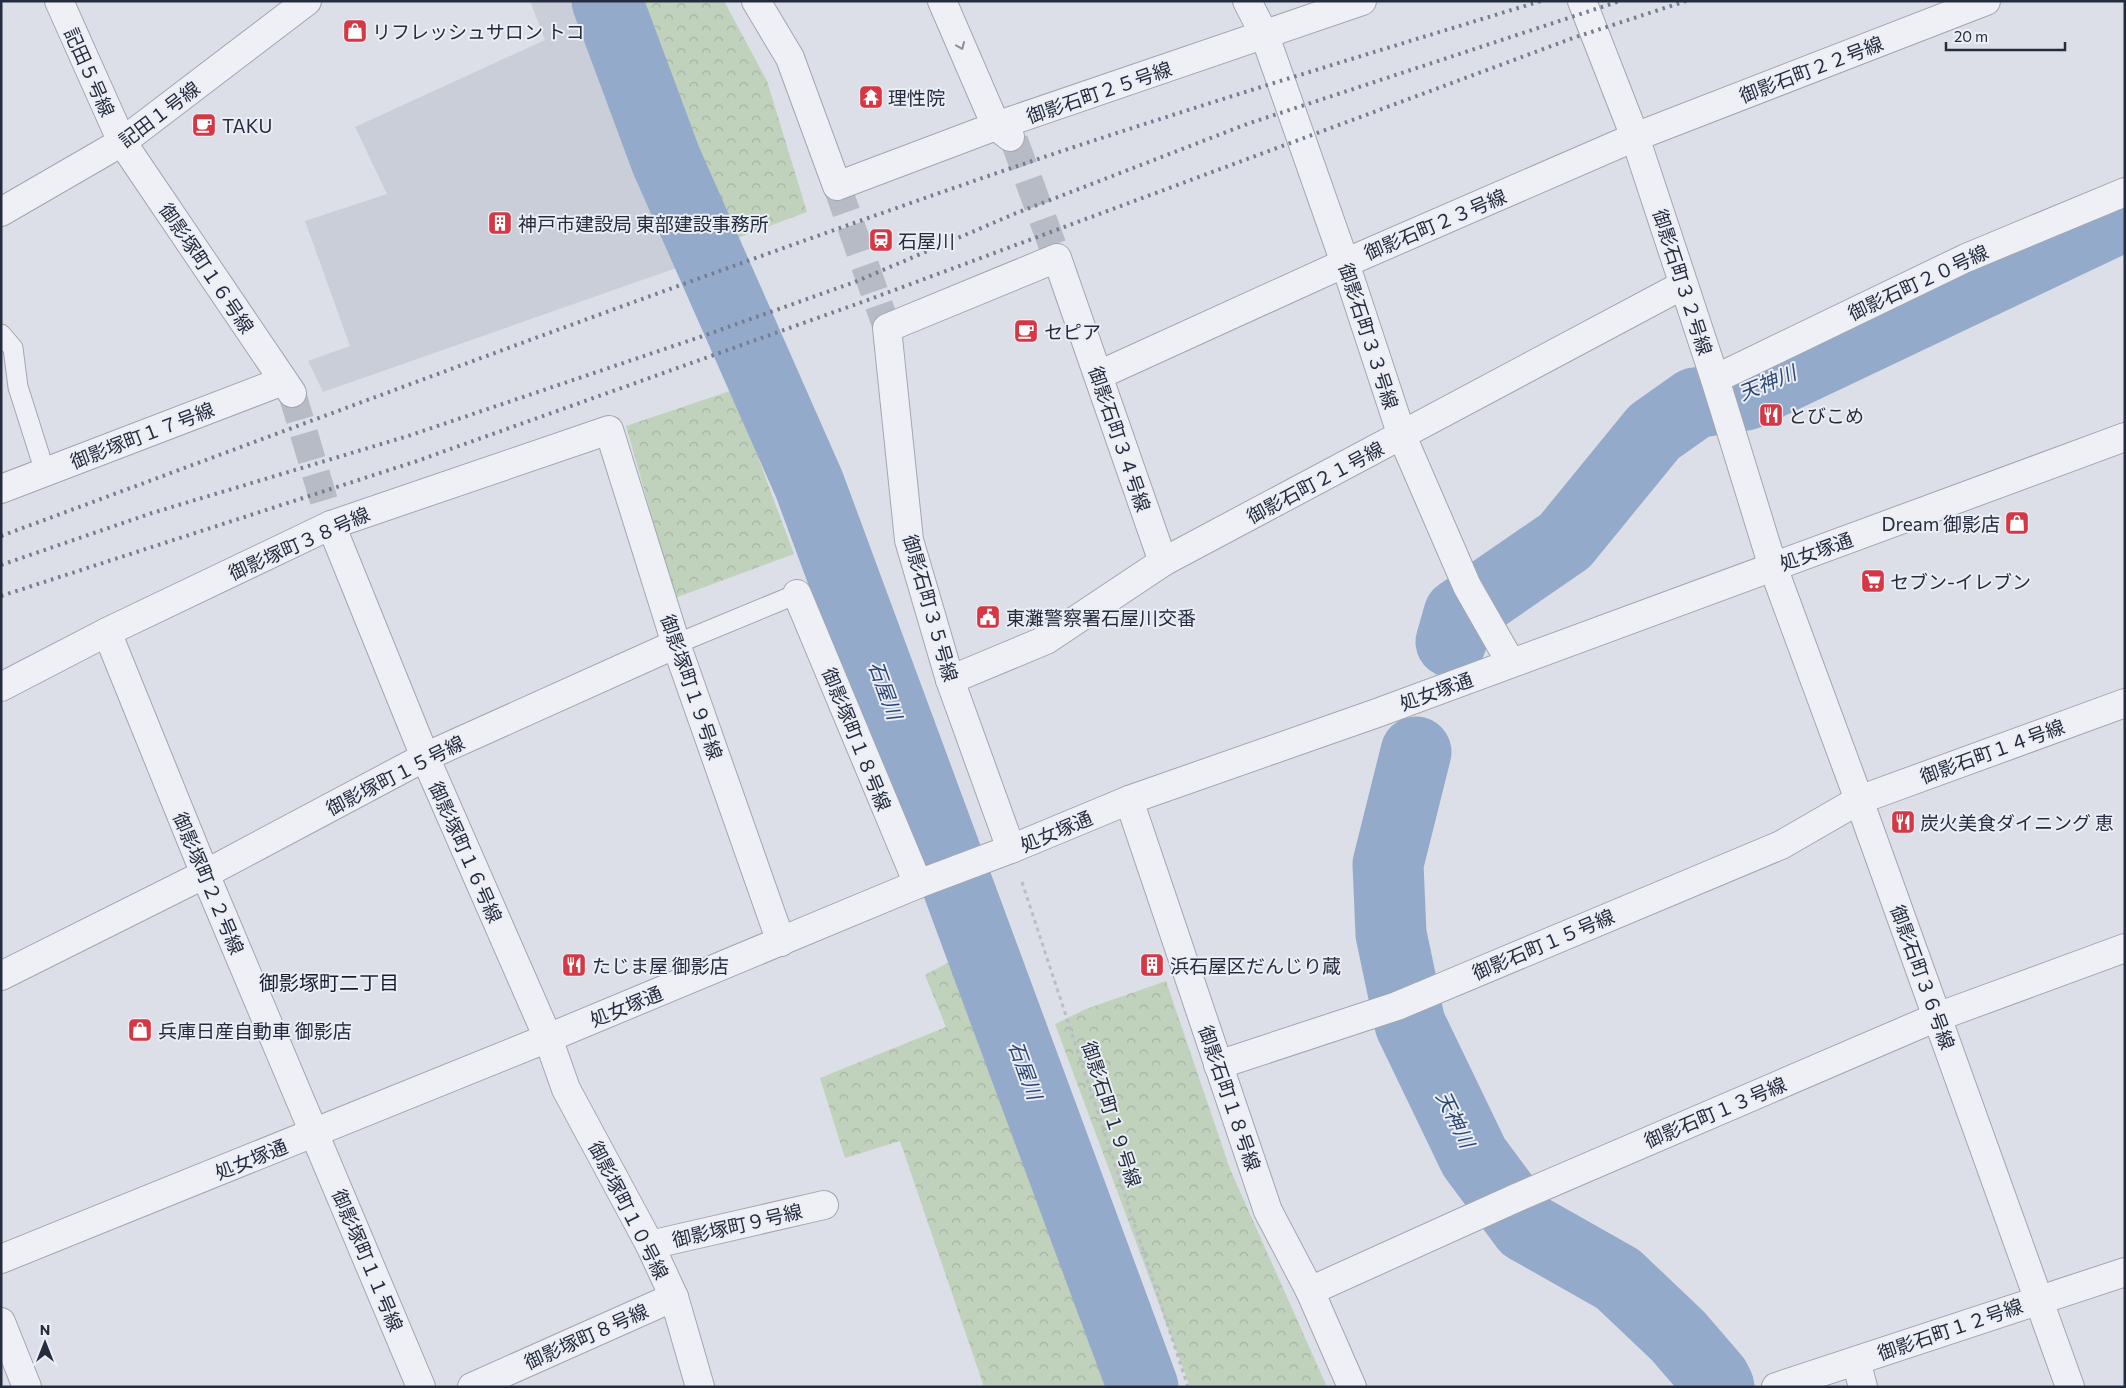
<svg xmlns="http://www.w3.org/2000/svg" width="2126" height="1388" font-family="Commissioner,'Noto Sans JP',sans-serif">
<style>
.built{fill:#caced9}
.forest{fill:url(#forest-crowns)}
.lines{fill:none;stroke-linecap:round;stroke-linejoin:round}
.river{stroke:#94aaca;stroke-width:71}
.minor-tunnel{stroke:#b7bbc5;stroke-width:28;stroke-dasharray:28 14;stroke-linecap:butt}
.service-casing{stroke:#a1a6b1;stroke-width:21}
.minor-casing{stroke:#a1a6b1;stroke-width:30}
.tertiary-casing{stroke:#a1a6b1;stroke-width:30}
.path{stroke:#babdc5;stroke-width:3;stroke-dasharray:4 4;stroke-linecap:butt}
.service{stroke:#eff0f5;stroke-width:19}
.minor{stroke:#eff0f5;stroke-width:28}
.tertiary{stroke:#eff0f5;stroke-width:28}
.rail{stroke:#747d91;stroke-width:4;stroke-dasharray:2.5 5;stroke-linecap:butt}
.oneway{stroke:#8a8e9a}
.labels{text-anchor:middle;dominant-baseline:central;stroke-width:4;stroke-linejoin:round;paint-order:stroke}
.poi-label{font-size:19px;fill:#252c3e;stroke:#ebeef5;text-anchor:start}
.street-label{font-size:19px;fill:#252c3e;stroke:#ebeef5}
.water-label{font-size:20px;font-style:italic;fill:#2d4774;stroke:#ebeef5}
.neighbourhood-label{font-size:20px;fill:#171d2e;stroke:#ebeef5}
</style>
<defs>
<pattern id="forest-crowns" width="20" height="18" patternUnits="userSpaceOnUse" patternTransform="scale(1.25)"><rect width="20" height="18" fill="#c0d1bc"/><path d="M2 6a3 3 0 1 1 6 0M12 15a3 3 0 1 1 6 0" fill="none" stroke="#a5b4a3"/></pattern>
</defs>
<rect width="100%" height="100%" fill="#dcdfe7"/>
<path class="built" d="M530,1H577L688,264L323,392L308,361L350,346L305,221L387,194L355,127L545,40Z"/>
<g class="forest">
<path d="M645,1H724L767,81L807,212L732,240Z"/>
<path d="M733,390L794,554L675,598L626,426Z"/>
<path d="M957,958L1107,1387H984L900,1141L845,1158L820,1078L946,1027L925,975Z"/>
<path d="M1166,981L1230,1169L1327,1387H1190L1055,1024L1086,1009Z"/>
</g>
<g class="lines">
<g class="river">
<path d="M607,1L666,160L809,484L1143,1387"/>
<path d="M1451,642L1459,614L1565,541L1654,432L1695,403L1746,395L2125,215"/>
<path d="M1416,752L1388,864L1391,934L1410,1024L1474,1157L1526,1227L1618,1279L1678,1336L1715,1379L1719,1387"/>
</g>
<g class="minor-tunnel">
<path d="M1014,140L1057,258"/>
<path d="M837,186L887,328"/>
<path d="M292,393L331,525"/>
</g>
<defs>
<g id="service">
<path d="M1,334L13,348L18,387L45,472"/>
<path d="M676,644L797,594"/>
</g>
<g id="minor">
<path d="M59,1L122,142L292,393"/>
<path d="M756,1L790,58L837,186L996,126L1362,1"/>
<path d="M942,1L996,126L1010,137"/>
<path d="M1247,1L1265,36L1345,263L1402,436L1467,586L1511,663"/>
<path d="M1582,1L1635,137L1715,379L1773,567L1859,800L2070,1387"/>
<path d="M1,212L122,142L307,1"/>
<path d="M1099,375L1345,263L1635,137L1986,1"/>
<path d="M1715,379L1966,258L2125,192"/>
<path d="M1,489L283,381"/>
<path d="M331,525L425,757L548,1038L566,1089L650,1245L674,1297L700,1387"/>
<path d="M797,594L918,884"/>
<path d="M107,632L205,874L421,1387"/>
<path d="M950,680L1046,640L1163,562L1683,285"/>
<path d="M1,687L107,632L331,525L609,430L676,644L781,942"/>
<path d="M1129,800L1268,1211L1310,1291L1352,1387"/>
<path d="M1011,849L950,680L909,540L887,328L1057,258L1163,562"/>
<path d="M1,976L205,874L425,757L676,644"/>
<path d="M1218,1065L1397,1006L1781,845L1859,800L2125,703"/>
<path d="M650,1245L824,1205"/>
<path d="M1310,1291L1516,1198L1937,1017L2125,948"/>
<path d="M1,1322L27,1387"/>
<path d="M1856,1361L1863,1387"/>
<path d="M472,1387L674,1297"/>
<path d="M1776,1387L2125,1272"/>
</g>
<path id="tertiary" d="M1,1259L548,1038L918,884L1011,849L1129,800L1377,713L2125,437"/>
</defs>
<use href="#service" class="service-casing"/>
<use href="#minor" class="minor-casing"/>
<use href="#tertiary" class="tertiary-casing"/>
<path class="path" d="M1022,882L1188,1387"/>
<use href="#service" class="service"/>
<use href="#minor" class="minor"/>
<use href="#tertiary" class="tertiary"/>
<g class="rail">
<path d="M1,536C331,414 661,289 994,174C1175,112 1358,57 1541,1"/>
<path d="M1,565L152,513L408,436L700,337L855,282L1014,214L1247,124L1620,1"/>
<path d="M1,596L417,461L865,301L1573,38L1686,1"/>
</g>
</g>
<defs><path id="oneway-chevron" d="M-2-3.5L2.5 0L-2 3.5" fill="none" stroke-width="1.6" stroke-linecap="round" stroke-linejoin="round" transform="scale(1.25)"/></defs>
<use class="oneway" href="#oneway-chevron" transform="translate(961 46) rotate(67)"/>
<defs>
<symbol id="shop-square" viewBox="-11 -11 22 22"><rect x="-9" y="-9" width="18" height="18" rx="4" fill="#d53844" stroke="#ebeef5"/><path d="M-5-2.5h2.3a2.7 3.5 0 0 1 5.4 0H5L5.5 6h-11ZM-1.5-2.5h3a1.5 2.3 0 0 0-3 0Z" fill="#fff"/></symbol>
<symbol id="temple-square" viewBox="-11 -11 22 22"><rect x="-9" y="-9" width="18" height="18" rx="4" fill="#d53844" stroke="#ebeef5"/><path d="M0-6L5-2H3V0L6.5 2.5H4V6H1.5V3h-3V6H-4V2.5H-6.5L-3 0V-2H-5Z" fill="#fff"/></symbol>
<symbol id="cafe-square" viewBox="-11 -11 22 22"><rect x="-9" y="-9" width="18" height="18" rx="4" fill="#d53844" stroke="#ebeef5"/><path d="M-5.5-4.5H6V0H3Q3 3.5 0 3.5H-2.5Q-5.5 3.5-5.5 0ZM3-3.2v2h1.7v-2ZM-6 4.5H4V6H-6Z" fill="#fff"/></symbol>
<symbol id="building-square" viewBox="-11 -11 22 22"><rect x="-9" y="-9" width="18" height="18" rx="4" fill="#d53844" stroke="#ebeef5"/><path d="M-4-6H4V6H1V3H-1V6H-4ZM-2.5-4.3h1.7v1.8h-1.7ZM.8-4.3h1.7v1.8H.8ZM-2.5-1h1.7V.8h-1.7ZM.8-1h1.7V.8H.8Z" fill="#fff"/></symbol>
<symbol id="station-square" viewBox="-11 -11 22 22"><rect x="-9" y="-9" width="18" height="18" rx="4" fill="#d53844" stroke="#ebeef5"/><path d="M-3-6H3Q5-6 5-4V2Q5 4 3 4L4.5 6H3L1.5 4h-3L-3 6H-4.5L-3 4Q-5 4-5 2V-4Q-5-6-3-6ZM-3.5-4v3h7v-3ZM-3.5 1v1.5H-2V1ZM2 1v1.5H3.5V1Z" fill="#fff"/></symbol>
<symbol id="restaurant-square" viewBox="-11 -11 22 22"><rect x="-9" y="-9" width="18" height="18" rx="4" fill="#d53844" stroke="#ebeef5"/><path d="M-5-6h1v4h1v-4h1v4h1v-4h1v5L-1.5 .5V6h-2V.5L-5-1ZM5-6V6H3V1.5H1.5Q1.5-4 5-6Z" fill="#fff"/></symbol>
<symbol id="supermarket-square" viewBox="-11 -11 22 22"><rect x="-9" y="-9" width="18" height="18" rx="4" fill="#d53844" stroke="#ebeef5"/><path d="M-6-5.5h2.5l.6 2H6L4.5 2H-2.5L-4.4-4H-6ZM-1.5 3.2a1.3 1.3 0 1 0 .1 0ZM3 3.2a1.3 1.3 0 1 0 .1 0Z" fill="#fff"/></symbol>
<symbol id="civic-square" viewBox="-11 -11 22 22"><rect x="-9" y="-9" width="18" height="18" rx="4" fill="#d53844" stroke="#ebeef5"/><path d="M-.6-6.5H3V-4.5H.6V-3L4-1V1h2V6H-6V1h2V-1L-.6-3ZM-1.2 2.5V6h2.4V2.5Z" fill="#fff"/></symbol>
</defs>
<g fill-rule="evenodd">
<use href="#shop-square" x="341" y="17" width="28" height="28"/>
<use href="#temple-square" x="857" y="83" width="28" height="28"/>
<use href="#cafe-square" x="190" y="111" width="28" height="28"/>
<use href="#building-square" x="486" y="209" width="28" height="28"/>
<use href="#station-square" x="867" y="226" width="28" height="28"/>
<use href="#cafe-square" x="1012" y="317" width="28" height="28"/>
<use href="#restaurant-square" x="1757" y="401" width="28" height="28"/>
<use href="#shop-square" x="2003" y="509" width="28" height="28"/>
<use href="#supermarket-square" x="1859" y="567" width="28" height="28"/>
<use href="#civic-square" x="974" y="603" width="28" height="28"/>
<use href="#restaurant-square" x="1889" y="808" width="28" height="28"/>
<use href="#restaurant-square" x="560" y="951" width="28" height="28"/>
<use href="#building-square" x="1138" y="951" width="28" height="28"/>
<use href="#shop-square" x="126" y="1016" width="28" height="28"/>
</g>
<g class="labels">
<g class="poi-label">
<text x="372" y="31">リフレッシュサロン トコ</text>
<text x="888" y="97">理性院</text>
<text x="222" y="125">TAKU</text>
<text x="518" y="223">神戸市建設局 東部建設事務所</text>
<text x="898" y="240">石屋川</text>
<text x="1044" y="331">セピア</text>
<text x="1788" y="415">とびこめ</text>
<text x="2000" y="523" text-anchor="end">Dream 御影店</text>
<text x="1890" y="581">セブン-イレブン</text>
<text x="1006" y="617">東灘警察署石屋川交番</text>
<text x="1920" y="822">炭火美食ダイニング 恵</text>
<text x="592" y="965">たじま屋 御影店</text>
<text x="1170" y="965">浜石屋区だんじり蔵</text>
<text x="158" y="1030">兵庫日産自動車 御影店</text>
</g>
<g class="street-label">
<text transform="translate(1811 69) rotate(-21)">御影石町２２号線</text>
<text transform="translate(90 72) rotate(66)">記田５号線</text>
<text transform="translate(1099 92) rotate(-19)">御影石町２５号線</text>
<text transform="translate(159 114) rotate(-37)">記田１号線</text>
<text transform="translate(1435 224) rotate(-23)">御影石町２３号線</text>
<text transform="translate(207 268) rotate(56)">御影塚町１６号線</text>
<text transform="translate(1683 282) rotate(72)">御影石町３２号線</text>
<text transform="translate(1918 282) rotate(-25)">御影石町２０号線</text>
<text transform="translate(1369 336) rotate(72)">御影石町３３号線</text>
<text transform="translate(142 435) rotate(-21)">御影塚町１７号線</text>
<text transform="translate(1120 439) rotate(71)">御影石町３４号線</text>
<text transform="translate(1315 482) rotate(-28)">御影石町２１号線</text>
<text transform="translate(299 543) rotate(-24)">御影塚町３８号線</text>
<text transform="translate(1816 551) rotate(-20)">処女塚通</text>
<text transform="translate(931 608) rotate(74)">御影石町３５号線</text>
<text transform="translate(692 687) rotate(71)">御影塚町１９号線</text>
<text transform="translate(1436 691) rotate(-20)">処女塚通</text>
<text transform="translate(857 739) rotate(68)">御影塚町１８号線</text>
<text transform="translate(1992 751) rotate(-20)">御影石町１４号線</text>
<text transform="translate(395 775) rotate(-27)">御影塚町１５号線</text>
<text transform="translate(1056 831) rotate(-23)">処女塚通</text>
<text transform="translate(466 852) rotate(66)">御影塚町１６号線</text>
<text transform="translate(209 883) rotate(67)">御影塚町２２号線</text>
<text transform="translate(1543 944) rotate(-23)">御影石町１５号線</text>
<text transform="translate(1923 977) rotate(70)">御影石町３６号線</text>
<text transform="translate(626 1006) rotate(-22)">処女塚通</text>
<text transform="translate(1230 1098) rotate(71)">御影石町１８号線</text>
<text transform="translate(1715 1112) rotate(-23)">御影石町１３号線</text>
<text transform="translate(1112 1114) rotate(72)">御影石町１９号線</text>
<text transform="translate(251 1159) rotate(-22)">処女塚通</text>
<text transform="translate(629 1210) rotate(63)">御影塚町１０号線</text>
<text transform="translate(737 1225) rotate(-13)">御影塚町９号線</text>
<text transform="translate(368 1260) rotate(67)">御影塚町１１号線</text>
<text transform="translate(1950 1329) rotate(-19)">御影石町１２号線</text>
<text transform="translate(586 1336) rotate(-24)">御影塚町８号線</text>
</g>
<g class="water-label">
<text transform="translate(1767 382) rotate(-22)">天神川</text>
<text transform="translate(886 690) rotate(70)">石屋川</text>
<text transform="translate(1026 1070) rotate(70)">石屋川</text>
<text transform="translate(1456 1119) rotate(64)">天神川</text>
</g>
<g class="neighbourhood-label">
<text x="329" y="982">御影塚町二丁目</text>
</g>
</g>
<rect width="2126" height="1388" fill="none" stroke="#252c3e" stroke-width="5"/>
<g transform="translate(45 1343)" stroke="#ebeef5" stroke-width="4" paint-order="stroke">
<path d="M0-4L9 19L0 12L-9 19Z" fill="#252c3e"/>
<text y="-8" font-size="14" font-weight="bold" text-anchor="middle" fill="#252c3e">N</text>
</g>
<path d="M1946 42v8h119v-8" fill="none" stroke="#252c3e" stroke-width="2.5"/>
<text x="1954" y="42" font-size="15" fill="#252c3e" stroke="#ebeef5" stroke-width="4" paint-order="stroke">20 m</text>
</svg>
